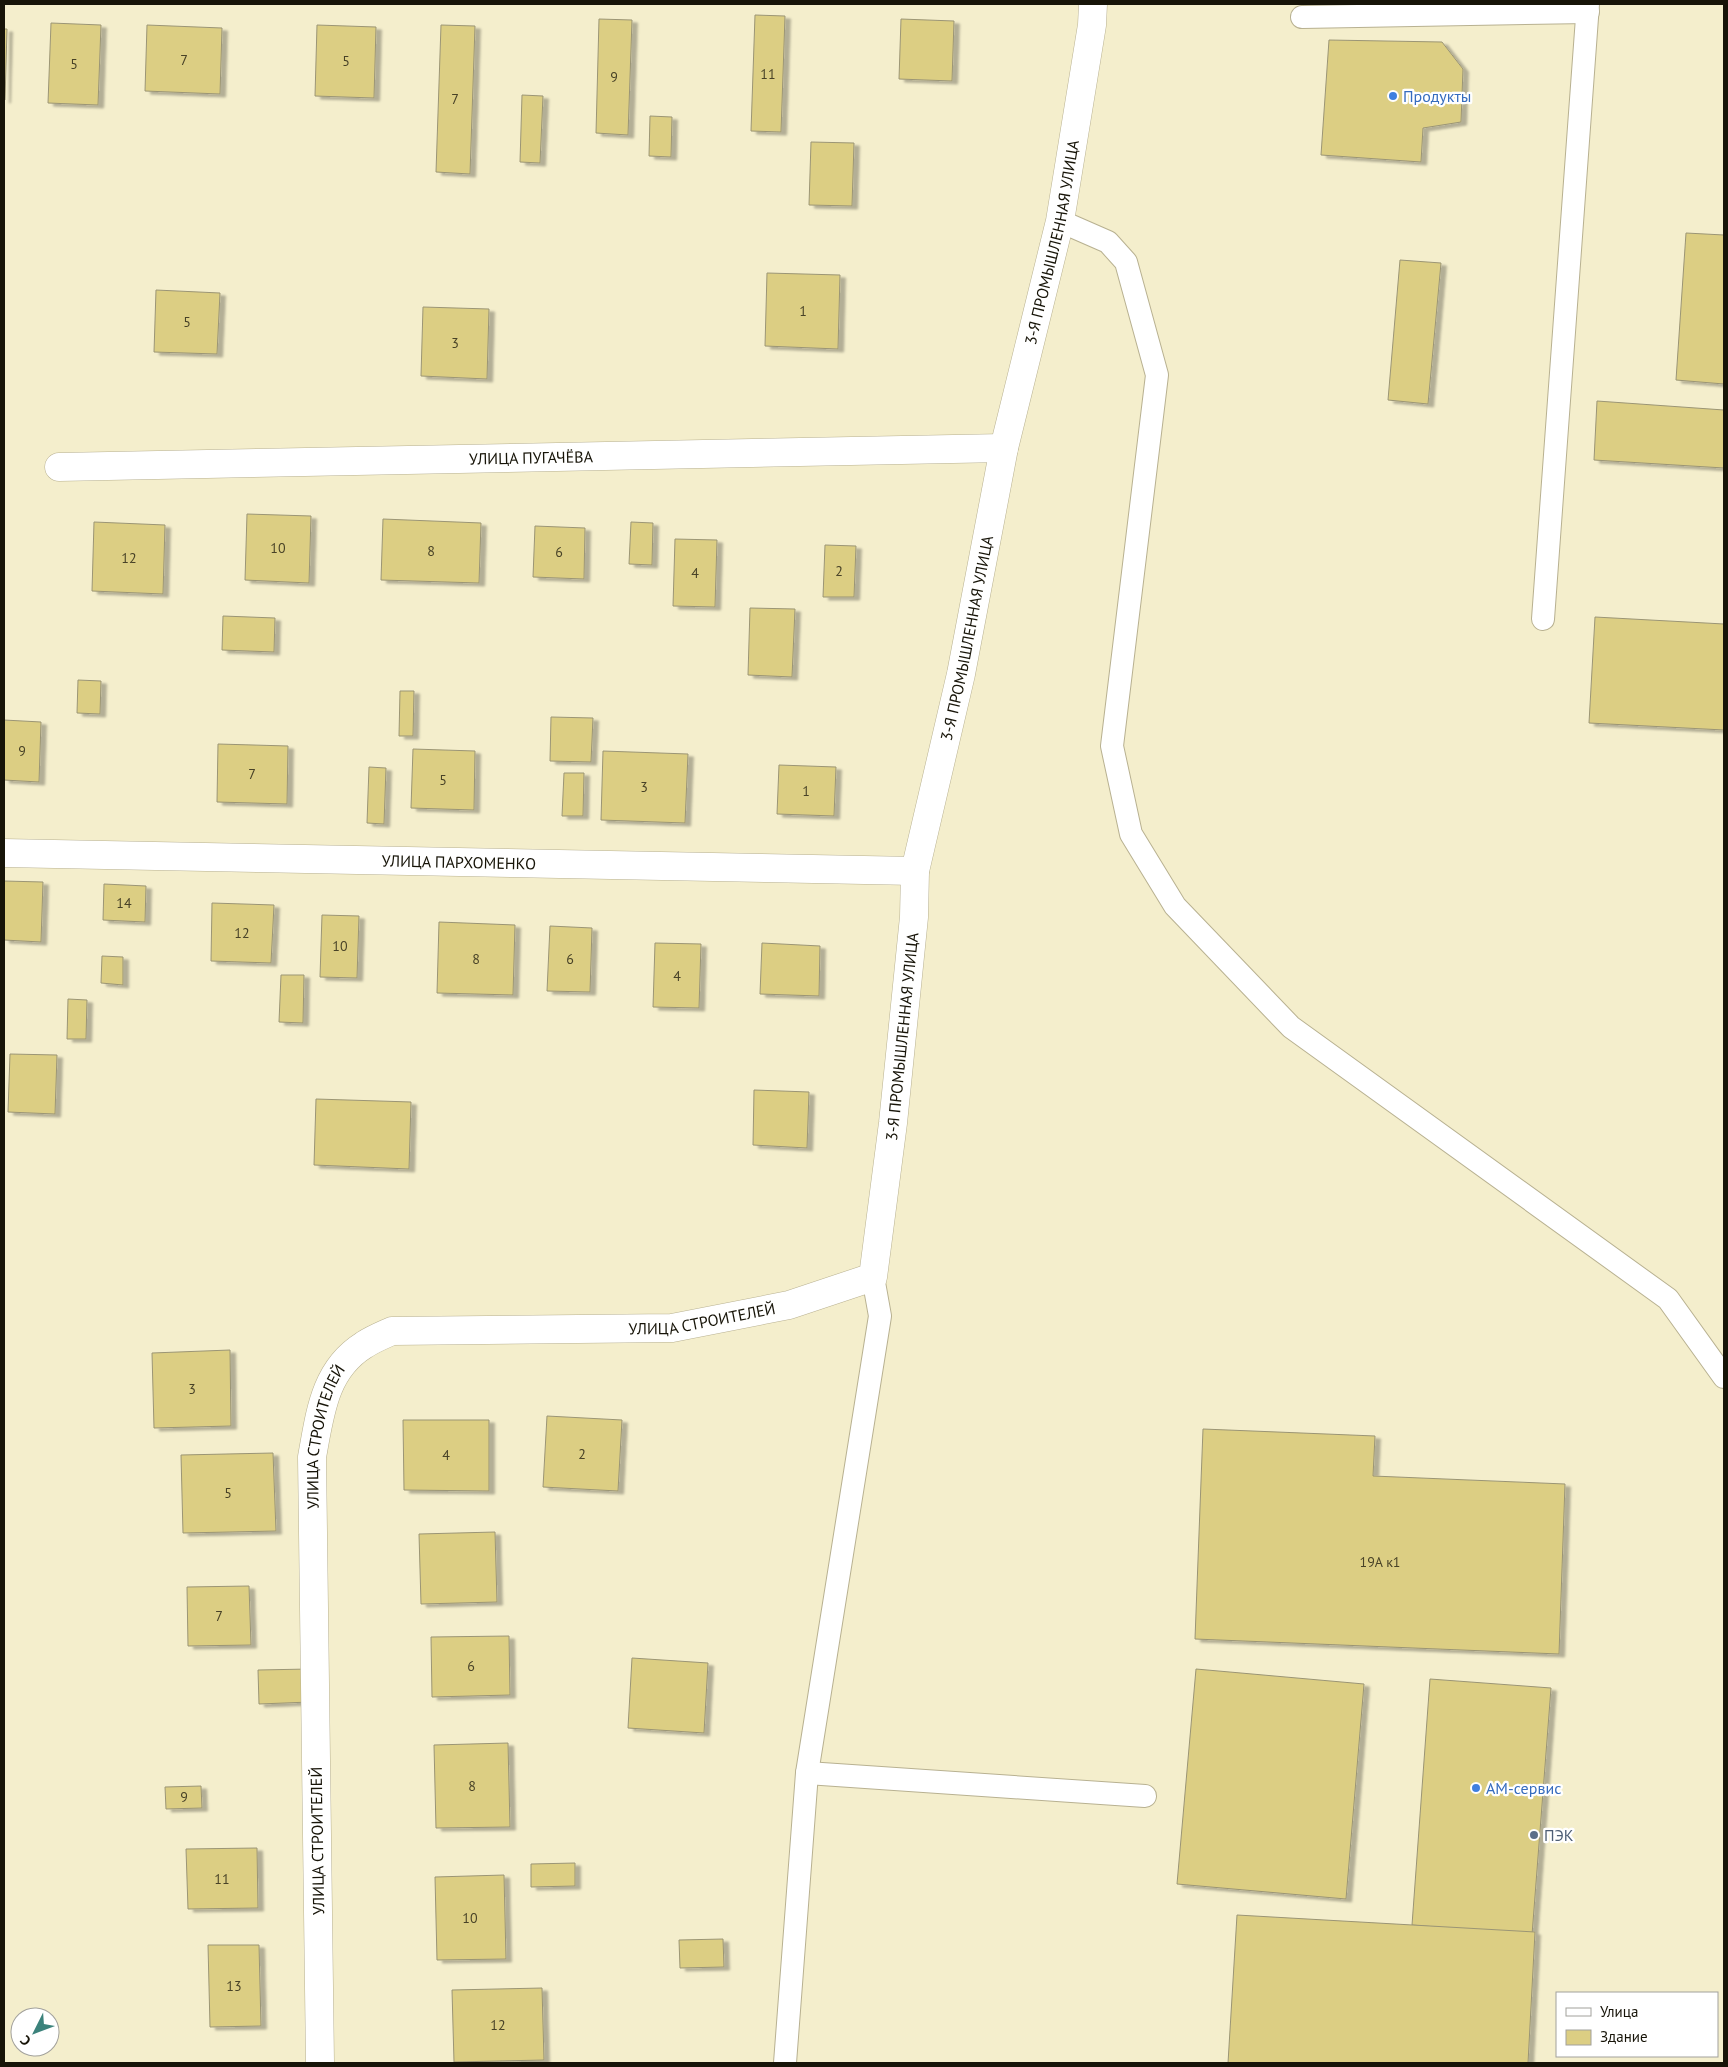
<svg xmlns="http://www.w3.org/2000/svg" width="1728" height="2067" font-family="'PT Sans',sans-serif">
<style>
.building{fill:#dcce83;stroke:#9b9575;filter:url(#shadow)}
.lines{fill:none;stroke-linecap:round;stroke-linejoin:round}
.lane-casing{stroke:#b8b191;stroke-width:24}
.street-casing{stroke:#b8b191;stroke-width:29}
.lane{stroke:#fff;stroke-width:22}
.street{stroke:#fff;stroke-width:28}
.shop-dot{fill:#3f7fe0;stroke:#fff;stroke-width:2}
.service-dot{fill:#5c6f8a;stroke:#fff;stroke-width:2}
.labels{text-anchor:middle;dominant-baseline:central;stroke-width:4.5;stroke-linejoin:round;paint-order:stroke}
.number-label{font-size:14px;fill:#484227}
.shop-label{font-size:16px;fill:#366cbe;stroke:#fff;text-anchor:start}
.street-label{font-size:16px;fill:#171408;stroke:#fff}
.service-label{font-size:16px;fill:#4e5e75;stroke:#fff;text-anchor:start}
</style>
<defs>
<filter id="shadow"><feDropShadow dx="5.5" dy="3" stdDeviation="1" flood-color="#0004"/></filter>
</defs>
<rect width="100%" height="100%" fill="#f4eecc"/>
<g class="building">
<path d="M755,15L785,16L781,132L751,131Z"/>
<path d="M599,19L632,20L628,135L596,133Z"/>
<path d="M901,19L954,21L952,81L899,79Z"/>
<path d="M51,23L101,25L98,105L48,103Z"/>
<path d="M147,25L222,28L220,94L145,91Z"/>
<path d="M317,25L376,27L374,98L315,96Z"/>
<path d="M441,25L475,26L470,174L436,172Z"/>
<path d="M4,29H7L5,100H4Z"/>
<path d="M1329,40L1442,42L1463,69L1461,122L1423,128L1421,162L1321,155Z"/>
<path d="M522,95L543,96L540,163L520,162Z"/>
<path d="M650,116L672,117L671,157L649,156Z"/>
<path d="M811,142L854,143L852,206L809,205Z"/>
<path d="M1686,233L1724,235V384L1676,380Z"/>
<path d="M1400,260L1441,263L1428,404L1388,400Z"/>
<path d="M767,273L840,275L838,349L765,346Z"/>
<path d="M156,290L220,293L217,354L154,352Z"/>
<path d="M423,307L489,309L487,379L421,376Z"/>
<path d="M1597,401L1724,410V468L1594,460Z"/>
<path d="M247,514L311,516L309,583L245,580Z"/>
<path d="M383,519L481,523L479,583L381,580Z"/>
<path d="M94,522L165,525L163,594L92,591Z"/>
<path d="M631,522L653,523L652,565L629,564Z"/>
<path d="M535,526L585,528L584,579L533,577Z"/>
<path d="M675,539L717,540L715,607L673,606Z"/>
<path d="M825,545L856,546L854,597H823Z"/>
<path d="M750,608L795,609L792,677L748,675Z"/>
<path d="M223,616L275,618L274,652L222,650Z"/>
<path d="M1595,617L1724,624V730L1589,723Z"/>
<path d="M78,680L101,681L100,714L77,713Z"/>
<path d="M400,691H414L413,736H399Z"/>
<path d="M551,717L593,718L591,762L550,761Z"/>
<path d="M4,720L41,722L39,782L4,780Z"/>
<path d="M218,744L288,746L287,804L217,802Z"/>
<path d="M413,749L475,751L474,810L411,808Z"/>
<path d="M603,751L688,754L685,823L601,820Z"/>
<path d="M779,765L836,767L834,816L777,814Z"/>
<path d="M369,767L386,768L384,824L367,823Z"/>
<path d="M564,773H584L583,816H562Z"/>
<path d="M4,881L43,882L41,942L4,940Z"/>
<path d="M104,884L146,886L145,922L103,920Z"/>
<path d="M212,903L274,905L271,963L211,961Z"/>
<path d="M322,915L359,916L357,978L320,977Z"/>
<path d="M439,922L515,925L513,995L437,993Z"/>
<path d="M550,926L592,928L590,992L547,991Z"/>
<path d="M655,943L701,944L699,1008L653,1007Z"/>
<path d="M762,943L820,946L819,996L760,994Z"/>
<path d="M102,956L123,957V985L101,983Z"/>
<path d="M281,975H304L303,1023L279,1022Z"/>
<path d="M68,999L87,1000L86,1039H67Z"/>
<path d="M10,1054L57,1055L55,1114L8,1112Z"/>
<path d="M754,1090L809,1092L807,1148L753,1145Z"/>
<path d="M316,1099L411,1102L409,1169L314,1165Z"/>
<path d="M230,1350L231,1426L154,1428L152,1353Z"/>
<path d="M547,1416L622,1420L618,1491L543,1487Z"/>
<path d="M403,1420H489V1491L404,1490Z"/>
<path d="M1203,1429L1375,1436L1373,1476L1565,1484L1559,1654L1195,1639Z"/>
<path d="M273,1453L276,1531L183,1533L181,1455Z"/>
<path d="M495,1532L497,1602L421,1604L419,1534Z"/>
<path d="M249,1586L251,1645L188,1646L187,1587Z"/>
<path d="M509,1636L510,1695L432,1697L431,1637Z"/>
<path d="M632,1658L708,1663L704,1733L628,1728Z"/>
<path d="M309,1669L310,1702L259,1704L258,1670Z"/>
<path d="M1196,1669L1364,1684L1346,1899L1177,1884Z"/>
<path d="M1430,1679L1551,1688L1532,1935L1412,1925Z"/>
<path d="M508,1743L510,1827L436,1828L434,1745Z"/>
<path d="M201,1786L202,1808L166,1809L165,1787Z"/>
<path d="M257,1848L258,1908L188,1909L186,1849Z"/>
<path d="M575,1863V1886L531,1887V1864Z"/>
<path d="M504,1875L506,1959L437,1960L435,1877Z"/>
<path d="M1237,1915L1535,1932L1528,2063H1228Z"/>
<path d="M723,1939L724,1967L680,1968L679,1940Z"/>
<path d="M208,1945H259L261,2026L210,2027Z"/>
<path d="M542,1988L544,2060L454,2062L452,1990Z"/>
</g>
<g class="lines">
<defs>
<g id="lane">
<path d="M1302,17L1588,12"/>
<path d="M1060,221L1108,242L1126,262L1157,375L1112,746L1131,834L1175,906L1291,1027L1668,1299L1724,1377"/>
<path d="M1543,619L1588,4"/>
<path d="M807,1773L1145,1796"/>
<path d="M785,2063L807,1773L880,1316L873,1277"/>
</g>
<g id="street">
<path id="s1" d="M59,467L1004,448"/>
<path id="s2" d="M4,853L915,871"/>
<path id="s3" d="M320,2063L312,1457C320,1414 324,1370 364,1345C373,1339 383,1335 392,1331L672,1328L789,1305L873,1277L893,1123L914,917L915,871L961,674L1004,448L1060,221L1092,25L1093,4"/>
</g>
</defs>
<use href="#lane" class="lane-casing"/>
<use href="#street" class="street-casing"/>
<use href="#lane" class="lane"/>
<use href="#street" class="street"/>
</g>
<g class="shop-dot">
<circle cx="1393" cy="96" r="5"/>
<circle cx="1476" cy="1788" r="5"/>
</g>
<circle class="service-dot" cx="1534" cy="1835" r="5"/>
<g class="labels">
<g class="number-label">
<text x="184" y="60">7</text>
<text x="346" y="61">5</text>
<text x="74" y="64">5</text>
<text x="768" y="74">11</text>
<text x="614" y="77">9</text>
<text x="455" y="99">7</text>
<text x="803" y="311">1</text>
<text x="187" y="322">5</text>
<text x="455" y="343">3</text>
<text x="278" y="548">10</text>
<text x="431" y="551">8</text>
<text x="559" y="552">6</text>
<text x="129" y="558">12</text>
<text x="839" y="571">2</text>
<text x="695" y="573">4</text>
<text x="22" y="751">9</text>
<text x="252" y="774">7</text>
<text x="443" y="780">5</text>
<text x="644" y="787">3</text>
<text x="806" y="791">1</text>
<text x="124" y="903">14</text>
<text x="242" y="933">12</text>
<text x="340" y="946">10</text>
<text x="476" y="959">8</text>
<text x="570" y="959">6</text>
<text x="677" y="976">4</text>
<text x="192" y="1389">3</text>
<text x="582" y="1454">2</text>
<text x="446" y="1455">4</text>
<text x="228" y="1493">5</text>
<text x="1380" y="1562">19А к1</text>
<text x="219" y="1616">7</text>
<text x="471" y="1666">6</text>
<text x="472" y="1786">8</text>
<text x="184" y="1797">9</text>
<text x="222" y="1879">11</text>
<text x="470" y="1918">10</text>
<text x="234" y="1986">13</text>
<text x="498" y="2025">12</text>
</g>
<g class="shop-label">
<text x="1403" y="96">Продукты</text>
<text x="1486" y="1788">АМ-сервис</text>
</g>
<g class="street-label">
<text stroke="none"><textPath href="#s3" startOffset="2305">3-Я ПРОМЫШЛЕННАЯ УЛИЦА</textPath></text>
<text stroke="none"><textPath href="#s1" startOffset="472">УЛИЦА ПУГАЧЁВА</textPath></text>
<text stroke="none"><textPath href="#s3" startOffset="1900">3-Я ПРОМЫШЛЕННАЯ УЛИЦА</textPath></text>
<text stroke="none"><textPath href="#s2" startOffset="455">УЛИЦА ПАРХОМЕНКО</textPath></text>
<text stroke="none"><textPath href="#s3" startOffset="1495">3-Я ПРОМЫШЛЕННАЯ УЛИЦА</textPath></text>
<text stroke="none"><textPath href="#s3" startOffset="1076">УЛИЦА СТРОИТЕЛЕЙ</textPath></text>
<text stroke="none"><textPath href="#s3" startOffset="628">УЛИЦА СТРОИТЕЛЕЙ</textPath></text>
<text transform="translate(317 1841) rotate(-91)">УЛИЦА СТРОИТЕЛЕЙ</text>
</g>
<g class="service-label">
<text x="1544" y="1835">ПЭК</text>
</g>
</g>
<rect width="1728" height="2067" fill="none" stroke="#171408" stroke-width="10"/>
<rect x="1556" y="1992" width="162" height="65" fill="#ffffff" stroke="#a2a19c"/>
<rect x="1566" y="2008" width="25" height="8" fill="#ffffff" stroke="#a2a19c"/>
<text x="1600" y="2017" font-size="15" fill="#171408">Улица</text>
<rect x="1566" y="2030" width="25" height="15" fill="#dcce83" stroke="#a2a19c"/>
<text x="1600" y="2042" font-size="15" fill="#171408">Здание</text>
<g transform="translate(35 2032) rotate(228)"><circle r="24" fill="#ffffff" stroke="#a2a19c"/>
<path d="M0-4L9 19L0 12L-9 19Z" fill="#3b827b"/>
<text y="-8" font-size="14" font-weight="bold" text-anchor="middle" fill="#171408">С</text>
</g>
</svg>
